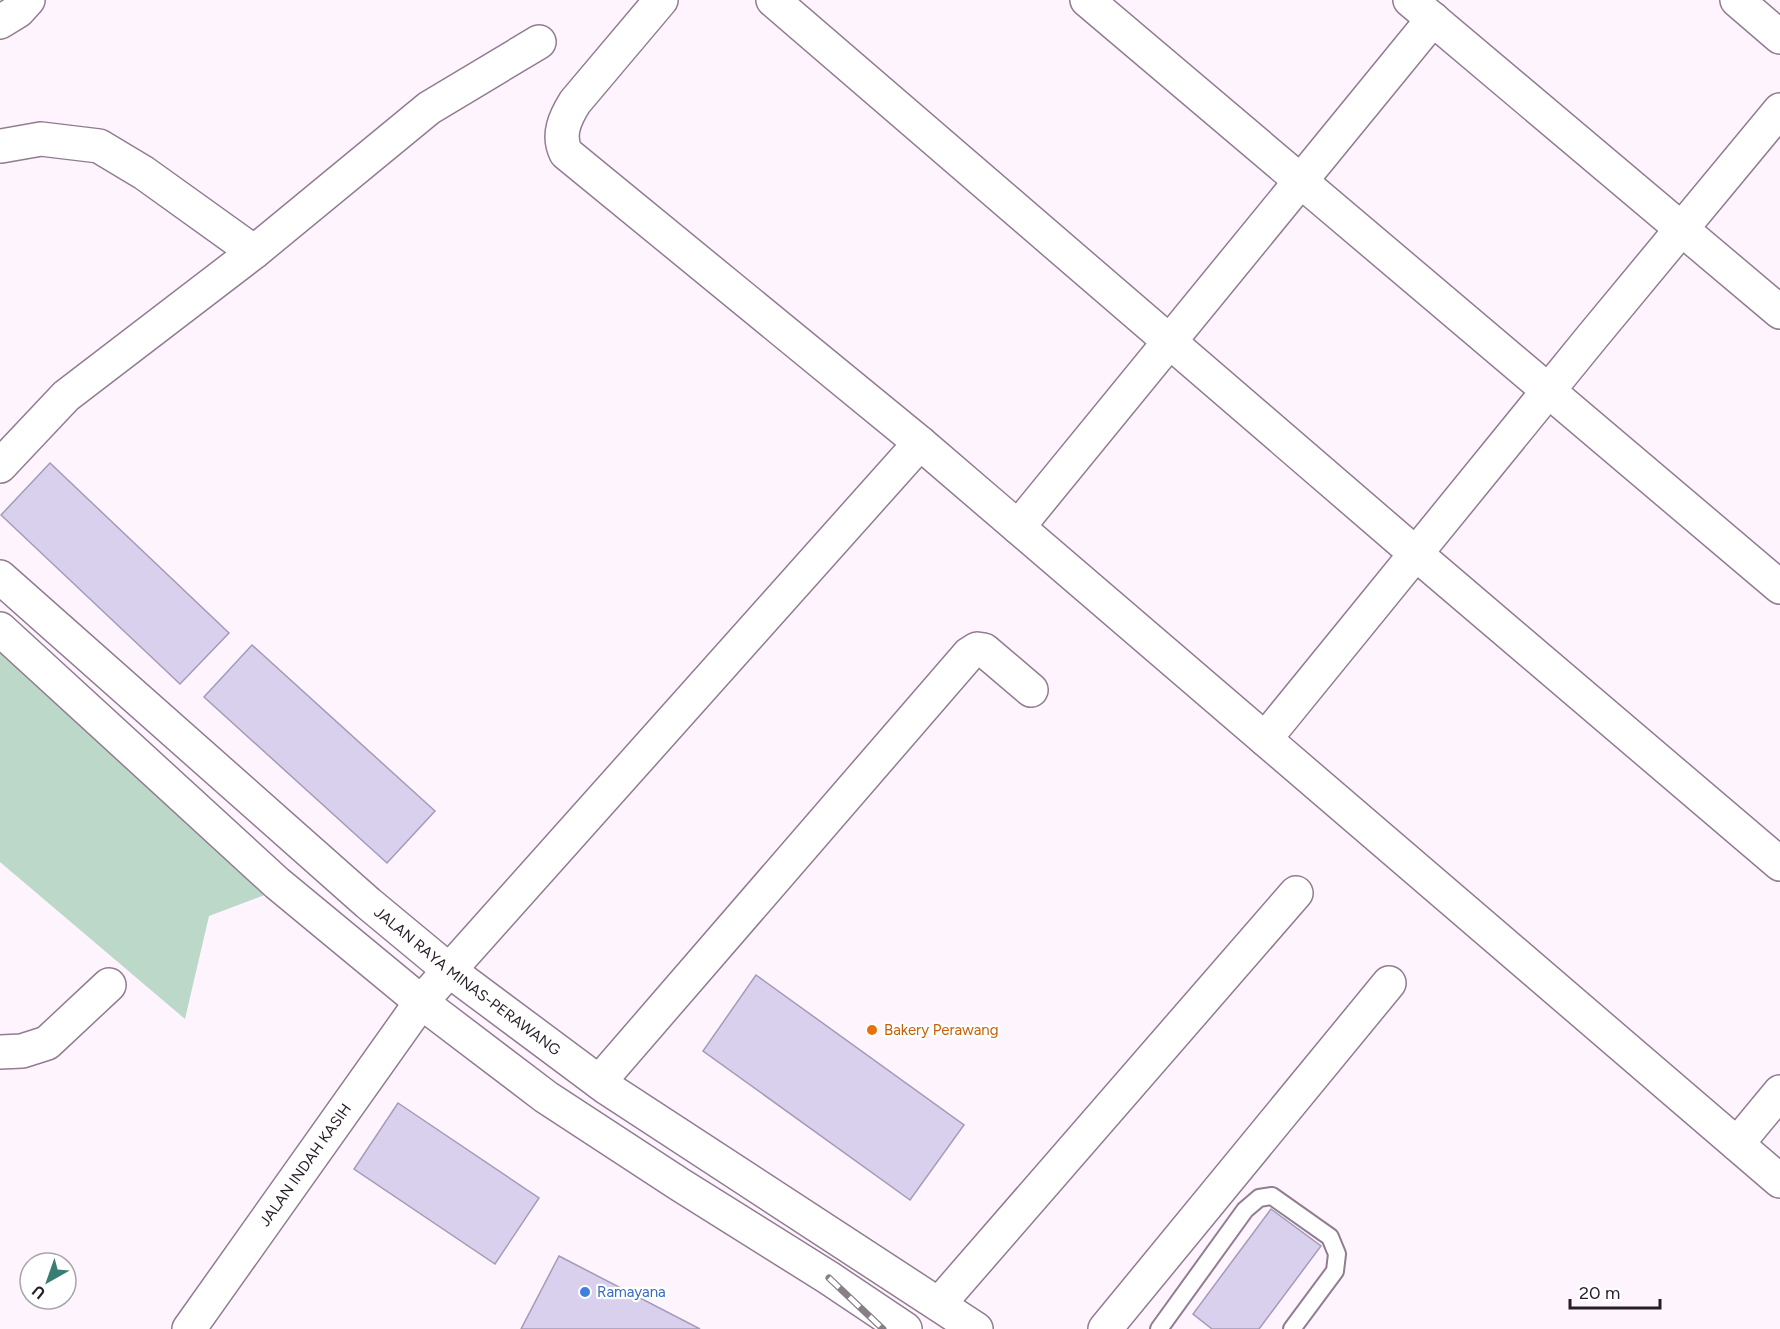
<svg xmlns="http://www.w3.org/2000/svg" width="1780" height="1329" font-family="Figtree,sans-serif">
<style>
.green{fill:#bbd8c8}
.building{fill:#d8d0ed;stroke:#a39bb7;stroke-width:1.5}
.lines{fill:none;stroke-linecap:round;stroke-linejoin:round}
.lane-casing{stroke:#917c91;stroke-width:20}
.street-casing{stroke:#917c91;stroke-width:36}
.secondary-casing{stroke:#917c91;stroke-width:36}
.lane{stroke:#fff;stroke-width:16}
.street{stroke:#fff;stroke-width:33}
.secondary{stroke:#fff;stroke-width:33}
.rail-casing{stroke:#887f88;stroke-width:7}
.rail{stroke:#fff;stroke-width:4.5;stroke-dasharray:14;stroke-linecap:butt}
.food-dot{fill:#e8710a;stroke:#fff;stroke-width:2}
.shop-dot{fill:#3f7fe0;stroke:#fff;stroke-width:2}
.labels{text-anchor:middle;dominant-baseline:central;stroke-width:4.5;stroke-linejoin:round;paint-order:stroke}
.street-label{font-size:15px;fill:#261d26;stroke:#fff}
.food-label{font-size:15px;fill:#c56008;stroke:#fff;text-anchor:start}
.shop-label{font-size:15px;fill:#366cbe;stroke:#fff;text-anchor:start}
</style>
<rect width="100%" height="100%" fill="#fef4fe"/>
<path class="green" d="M0,620L296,883L209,916L185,1019L0,862Z"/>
<g class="building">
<path d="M50,463L229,633L180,684L1,515Z"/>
<path d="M252,645L435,811L387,863L204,697Z"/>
<path d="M756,975L964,1125L910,1200L703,1051Z"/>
<path d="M398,1103L539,1198L495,1264L354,1169Z"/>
<path d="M1271,1209L1321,1246L1259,1329H1212L1193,1314Z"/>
<path d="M559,1256L700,1329H521Z"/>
</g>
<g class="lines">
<defs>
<path id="lane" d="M1159,1329L1245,1210L1259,1198L1272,1196L1330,1237L1337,1254L1335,1271L1292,1329"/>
<g id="street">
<path d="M773,0L1415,553L1780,864"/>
<path d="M1087,0L1780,587"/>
<path d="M1410,0L1780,312"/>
<path d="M1737,0L1780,37"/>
<path d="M0,22L18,11L28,0"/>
<path d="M1,146L41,139L99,146L144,173L254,252"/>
<path d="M920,443L1780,1181"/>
<path d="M0,466L66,396L254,252L429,108L539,42"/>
<path d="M1018,527L1433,19"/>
<path d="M1265,739L1592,337L1780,110"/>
<path d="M0,1052L22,1051L47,1043L109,985"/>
<path d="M599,1082L969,654L977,649L984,650L1031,690"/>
<path d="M1737,1144L1780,1092"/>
<path d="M939,1304L1296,893"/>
<path id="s1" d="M189,1329L421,1002L920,443L566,153C557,135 565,118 575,102L661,0"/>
<path d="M1105,1329L1389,983"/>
</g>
<g id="secondary">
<path id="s2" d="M0,577L368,903L450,971L607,1088L976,1329"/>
<path d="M0,629L277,883L421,1002L546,1097L679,1184L829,1278L905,1329"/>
</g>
</defs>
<use href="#lane" class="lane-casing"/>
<use href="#street" class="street-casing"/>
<use href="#secondary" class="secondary-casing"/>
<use href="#lane" class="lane"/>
<use href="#street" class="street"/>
<use href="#secondary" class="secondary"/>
<defs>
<path id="rail" d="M829,1278L883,1329"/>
</defs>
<use href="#rail" class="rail-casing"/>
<use href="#rail" class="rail"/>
</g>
<circle class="food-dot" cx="872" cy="1030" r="6"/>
<circle class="shop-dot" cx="585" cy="1292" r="6"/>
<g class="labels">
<g class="street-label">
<text stroke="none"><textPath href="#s2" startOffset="618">JALAN RAYA MINAS-PERAWANG</textPath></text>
<text stroke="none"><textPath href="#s1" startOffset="201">JALAN INDAH KASIH</textPath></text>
</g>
<g class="food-label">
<text x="884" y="1030">Bakery Perawang</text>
</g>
<g class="shop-label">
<text x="597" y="1292">Ramayana</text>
</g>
</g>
<g transform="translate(48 1281) rotate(220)"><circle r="28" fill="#ffffff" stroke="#a8a5a8" stroke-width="1.5"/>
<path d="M0-4.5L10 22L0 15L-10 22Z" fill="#397e74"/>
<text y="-9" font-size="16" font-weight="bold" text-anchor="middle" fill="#261d26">U</text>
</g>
<path d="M1570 1299v9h90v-9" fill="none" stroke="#261d26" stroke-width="3"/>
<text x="1579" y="1299" font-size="18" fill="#261d26" stroke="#ffffff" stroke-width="4.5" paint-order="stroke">20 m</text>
</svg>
